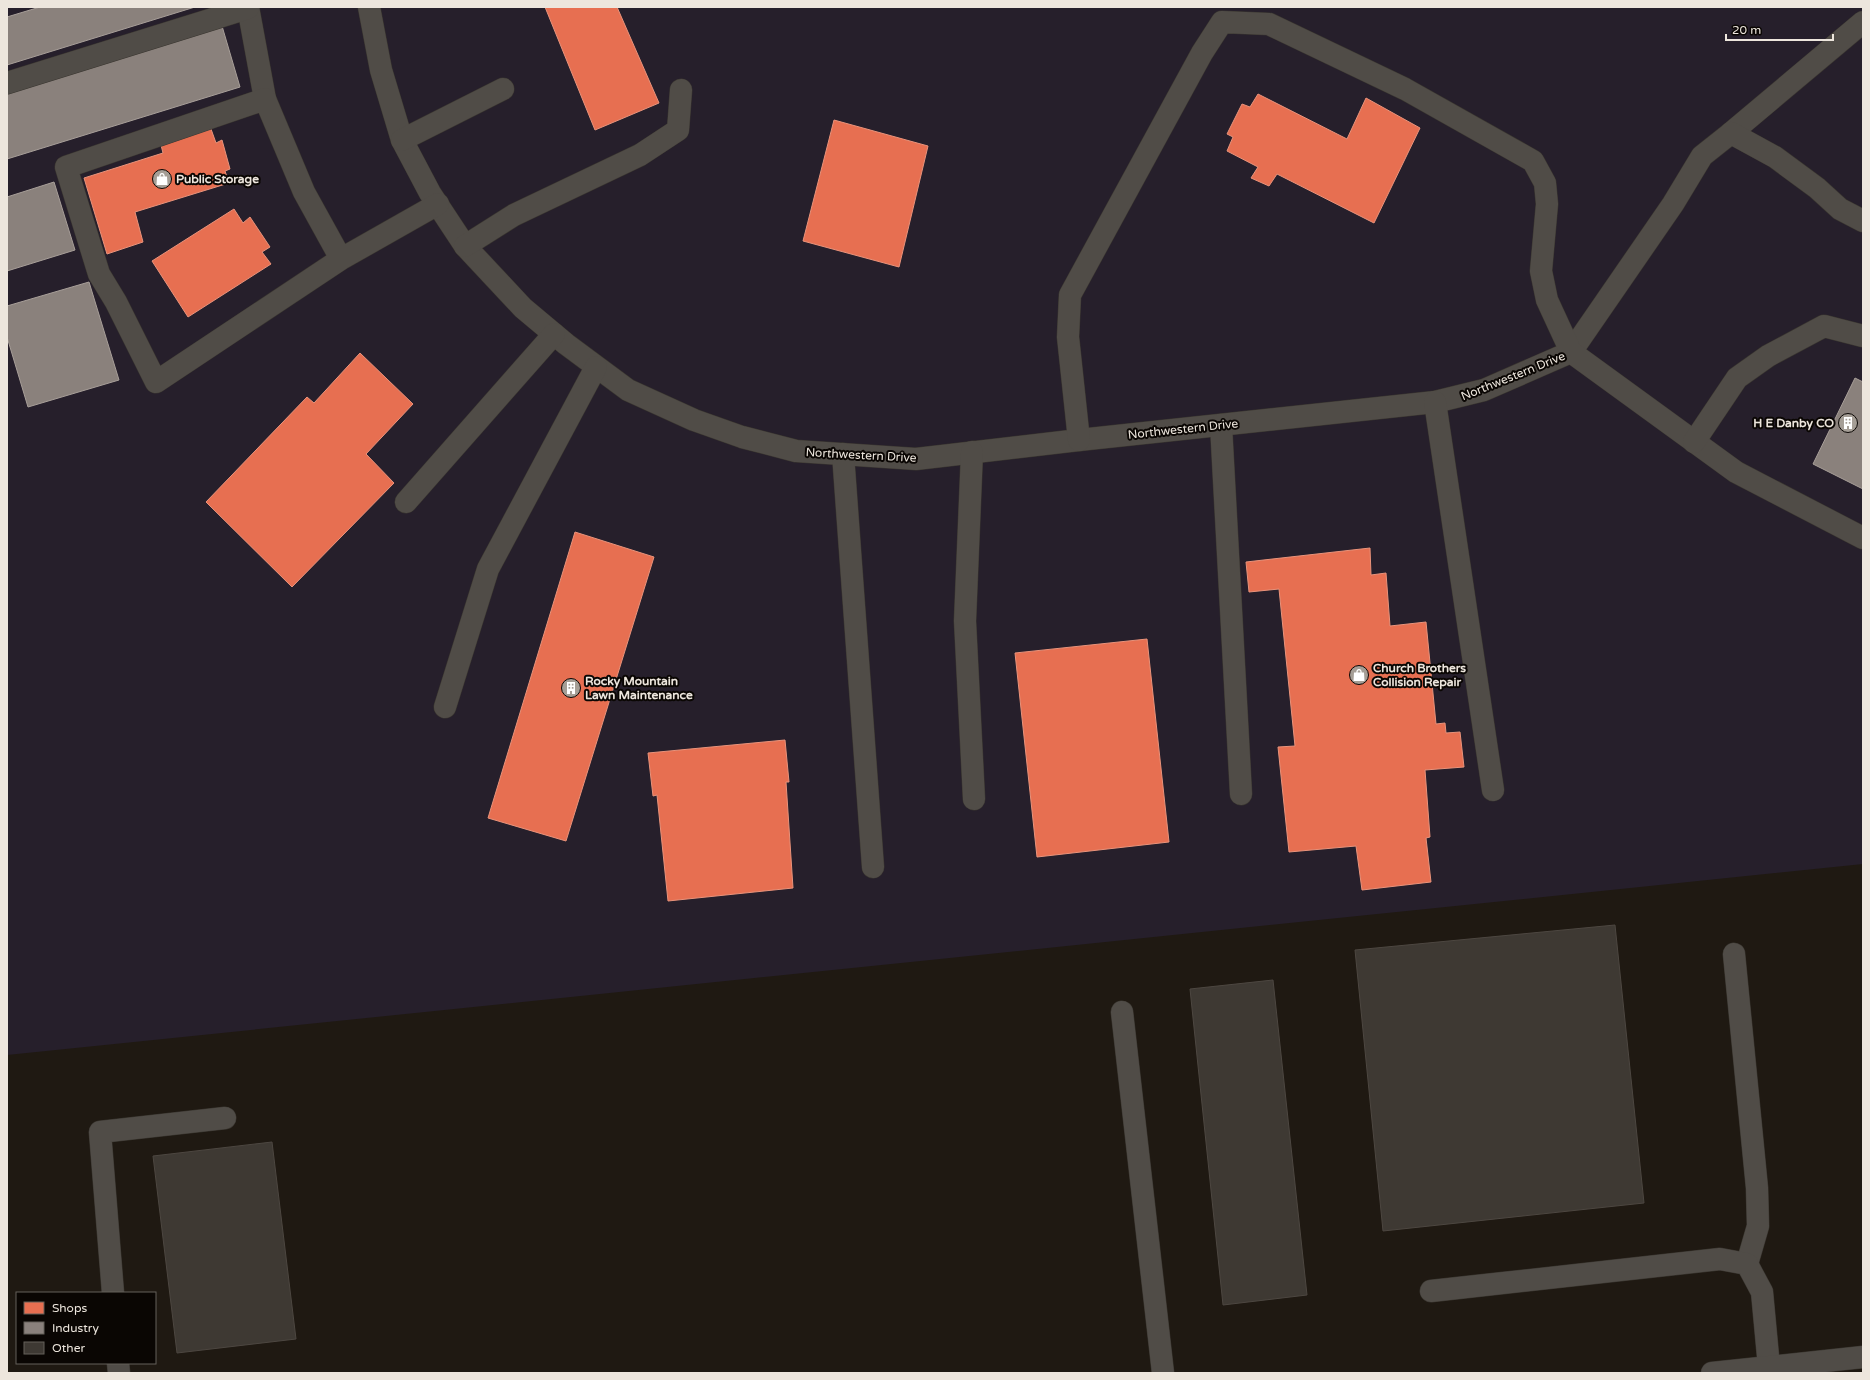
<svg xmlns="http://www.w3.org/2000/svg" width="1870" height="1380" font-family="'Varela Round',sans-serif">
<style>
.commercial{fill:#261f2b}
.shops{fill:#e76f51;stroke:#e9937b}
.industry{fill:#8a817c;stroke:#a89f99}
.building{fill:#3e3933;stroke:#4d4741}
.lines{fill:none;stroke-linecap:round;stroke-linejoin:round}
.minor-casing{stroke:#3a3630;stroke-width:23}
.minor{stroke:#504c47;stroke-width:22}
.labels{text-anchor:middle;dominant-baseline:central;stroke-width:4;stroke-linejoin:round;paint-order:stroke}
.poi-label{font-size:12px;font-weight:bold;fill:#ede6dd;stroke:#0a0603;text-anchor:start}
.street-label{font-size:12px;fill:#ede6dd;stroke:#0a0603}
</style>
<rect width="100%" height="100%" fill="#1f1912"/>
<path class="commercial" d="M7,7H1863V864L7,1055Z"/>
<g class="shops">
<path d="M545,7H617L659,103L595,130Z"/>
<path d="M1258,94L1347,139L1366,98L1420,128L1374,223L1277,174L1269,186L1251,178L1258,167L1227,151L1233,137L1227,134L1242,104L1250,107Z"/>
<path d="M834,120L928,146L899,267L803,241Z"/>
<path d="M211,129L216,143L222,140L230,169L225,171L229,183L135,212L143,242L107,254L84,178L163,153L161,145Z"/>
<path d="M234,209L243,223L250,217L270,247L262,252L271,264L188,317L152,261Z"/>
<path d="M360,353L413,404L366,454L394,483L292,587L206,502L307,397L314,403Z"/>
<path d="M575,532L654,557L566,841L488,818Z"/>
<path d="M1370,548L1371,575L1386,573L1390,626L1426,622L1436,724L1445,723L1446,733L1460,732L1464,767L1425,770L1430,837L1426,838L1431,882L1362,890L1356,846L1289,852L1278,747L1295,746L1279,589L1249,592L1246,562Z"/>
<path d="M1147,639L1169,842L1037,857L1015,653Z"/>
<path d="M785,740L789,782H786L793,888L668,901L657,795L653,796L648,753Z"/>
</g>
<g class="industry">
<path d="M40,7H195L7,65V17Z"/>
<path d="M222,26L240,87L7,159V92Z"/>
<path d="M54,182L75,250L7,271V197Z"/>
<path d="M89,282L119,380L28,407L7,337V306Z"/>
<path d="M1855,378L1863,382V489L1813,464Z"/>
</g>
<g class="building">
<path d="M1615,925L1644,1203L1383,1231L1355,950Z"/>
<path d="M1273,980L1307,1295L1223,1305L1190,989Z"/>
<path d="M272,1142L296,1339L177,1353L153,1156Z"/>
</g>
<g class="lines">
<defs>
<g id="minor">
<path d="M248,7L265,99"/>
<path d="M369,7L381,70L402,140L430,193L465,246L523,308L566,344L628,390L694,420L742,437L796,451L916,459L1079,440L1435,402L1484,390L1571,352"/>
<path d="M7,83L248,8"/>
<path d="M1731,133L1863,22"/>
<path d="M402,140L503,89"/>
<path d="M465,246L514,215L640,155L678,130L681,90"/>
<path d="M341,259L304,192L265,99L66,167L99,274L116,302L156,382L341,259L438,204"/>
<path d="M1571,352L1673,204L1702,156L1731,133L1775,157L1817,188L1840,209L1863,221"/>
<path d="M1435,402L1493,790"/>
<path d="M1221,425L1241,794"/>
<path d="M1079,440L1068,337L1070,295L1202,53L1222,22L1269,24L1405,89L1533,161L1545,183L1547,204L1541,271L1547,300L1571,352L1736,472L1863,538"/>
<path d="M1694,442L1737,378L1768,356L1824,326L1863,336"/>
<path d="M972,452L965,621L974,799"/>
<path d="M843,454L873,867"/>
<path d="M406,502L554,334"/>
<path d="M445,707L488,569L596,367"/>
<path d="M1734,954L1757,1188L1758,1226L1747,1264"/>
<path d="M1122,1012L1163,1373"/>
<path d="M1431,1291L1720,1259L1747,1264L1762,1292L1769,1367"/>
<path d="M113,1293L100,1132L225,1118"/>
<path d="M118,1363L119,1373"/>
<path d="M1712,1373L1863,1357"/>
</g>
</defs>
<use href="#minor" class="minor-casing"/>
<use href="#minor" class="minor"/>
</g>
<defs>
<symbol id="shop-disc" viewBox="-11 -11 22 22"><circle r="9.5" fill="#a59e96" stroke="#0a0603"/><path d="M-5-2.5h2.3a2.7 3.5 0 0 1 5.4 0H5L5.5 6h-11ZM-1.5-2.5h3a1.5 2.3 0 0 0-3 0Z" fill="#fff"/></symbol>
<symbol id="building-disc" viewBox="-11 -11 22 22"><circle r="9.5" fill="#a59e96" stroke="#0a0603"/><path d="M-4-6H4V6H1V3H-1V6H-4ZM-2.5-4.3h1.7v1.8h-1.7ZM.8-4.3h1.7v1.8H.8ZM-2.5-1h1.7V.8h-1.7ZM.8-1h1.7V.8H.8Z" fill="#fff"/></symbol>
</defs>
<g fill-rule="evenodd">
<use href="#shop-disc" x="151" y="168" width="22" height="22"/>
<use href="#building-disc" x="1837" y="412" width="22" height="22"/>
<use href="#shop-disc" x="1348" y="664" width="22" height="22"/>
<use href="#building-disc" x="560" y="677" width="22" height="22"/>
</g>
<g class="labels">
<g class="poi-label">
<text x="176" y="179">Public Storage</text>
<text x="1834" y="423" text-anchor="end">H E Danby CO</text>
<text x="1373" y="668">Church Brothers<tspan x="1373" dy="14">Collision Repair</tspan></text>
<text x="585" y="681">Rocky Mountain<tspan x="585" dy="14">Lawn Maintenance</tspan></text>
</g>
<g class="street-label">
<text transform="translate(1513 376) rotate(-22)">Northwestern Drive</text>
<text transform="translate(1183 429) rotate(-6)">Northwestern Drive</text>
<text transform="translate(861 455) rotate(3)">Northwestern Drive</text>
</g>
</g>
<rect width="1870" height="1380" fill="none" stroke="#ede6dd" stroke-width="16"/>
<rect x="16" y="1292" width="140" height="72" fill="#0a0603" stroke="#65605a"/>
<rect x="24" y="1302" width="20" height="12" fill="#e76f51" stroke="#65605a"/>
<text x="52" y="1312" font-size="12" fill="#ede6dd">Shops</text>
<rect x="24" y="1322" width="20" height="12" fill="#8a817c" stroke="#65605a"/>
<text x="52" y="1332" font-size="12" fill="#ede6dd">Industry</text>
<rect x="24" y="1342" width="20" height="12" fill="#3e3933" stroke="#65605a"/>
<text x="52" y="1352" font-size="12" fill="#ede6dd">Other</text>
<path d="M1726 34v6h107v-6" fill="none" stroke="#ede6dd" stroke-width="2"/>
<text x="1732" y="34" font-size="12" fill="#ede6dd" stroke="#0a0603" stroke-width="3" paint-order="stroke">20 m</text>
</svg>
